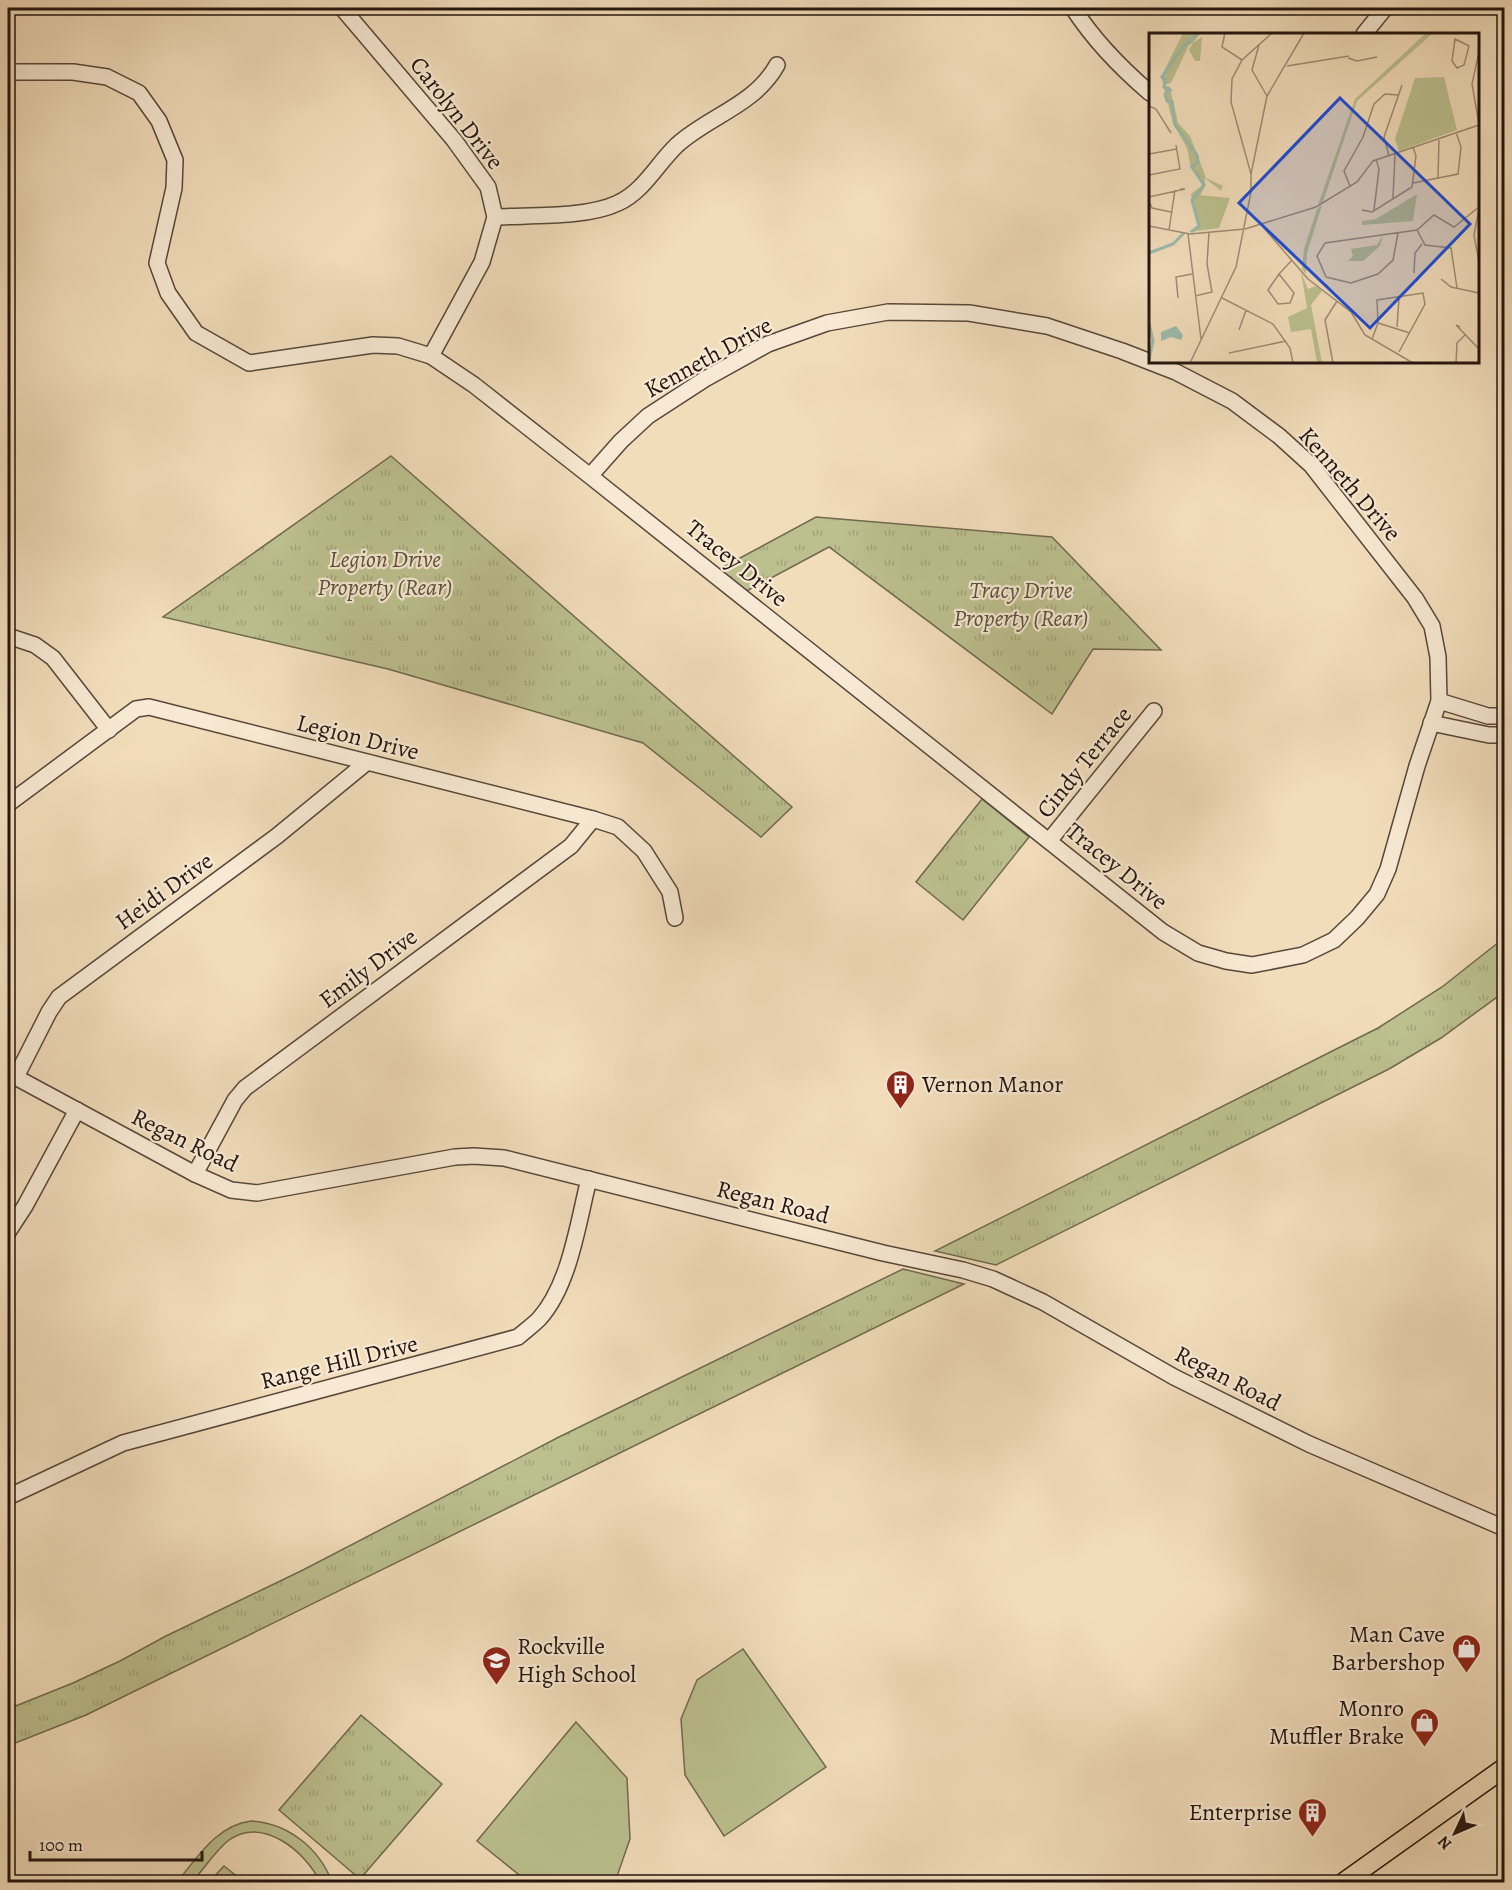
<svg xmlns="http://www.w3.org/2000/svg" width="1512" height="1890" font-family="Alegreya,serif">
<style>
.green{fill:#bcc08f;stroke:#706a4f;stroke-width:1.5}
.park{fill:url(#park-tufts);stroke:#706a4f;stroke-width:1.5}
.lines{fill:none;stroke-linecap:round;stroke-linejoin:round}
.minor-casing{stroke:#58473a;stroke-width:18}
.major-casing{stroke:#24150f;stroke-width:21}
.minor{stroke:#f7e9d3;stroke-width:15}
.major{stroke:#f2ddbb;stroke-width:18}
.labels{text-anchor:middle;dominant-baseline:central;stroke-width:4.5;stroke-linejoin:round;paint-order:stroke}
.street-label{font-size:24px;fill:#24150f;stroke:#f7e9d3}
.park-label{font-size:24px;font-style:italic;fill:#59513c;stroke:#f7e9d3}
.poi-label{font-size:24px;fill:#24150f;stroke:#f7e9d3;text-anchor:end}
.inset-river{fill:none;stroke:#9bbcae;stroke-width:3}
.inset-road{fill:none;stroke:#a08d76;stroke-width:1.5}
.view{fill:#1d4ed8;fill-opacity:0.15;stroke:#1d4ed8;stroke-width:3}
.inset-edge{fill:none;stroke:#24150f;stroke-width:3}
</style>
<defs>
<pattern id="park-tufts" width="24" height="20" patternUnits="userSpaceOnUse" patternTransform="scale(1.5)"><rect width="24" height="20" fill="#bcc08f"/><path d="M3 7l-1-3M5 7V3M7 7l1-3M15 17l-1-3M17 17v-4M19 17l1-3" fill="none" stroke="#a1a47a"/></pattern>
</defs>
<rect width="100%" height="100%" fill="#f2ddbb"/>
<filter id="stains"><feTurbulence type="fractalNoise" baseFrequency=".00333" numOctaves="4"/><feColorMatrix values="0 0 0 0 .2 0 0 0 0 .09 0 0 0 0 .02 0 0 0 .5 -.17"/></filter>
<radialGradient id="worn" r=".72"><stop offset=".6" stop-color="#630" stop-opacity="0"/><stop offset="1" stop-color="#630" stop-opacity=".3"/></radialGradient>
<g class="green">
<path d="M743,1649L826,1767L724,1836L685,1775L681,1719L697,1680Z"/>
<path d="M576,1722L627,1778L630,1839L615,1882H528L477,1841Z"/>
<path d="M251,1821C288,1823 319,1848 332,1882H320C306,1852 263,1816 229,1840C215,1851 204,1869 192,1882H177C197,1858 217,1825 251,1821Z"/>
<path d="M224,1866L244,1882H209Z"/>
</g>
<g class="park">
<path d="M391,456L792,807L761,837L643,743L388,669L163,617Z"/>
<path d="M816,517L1052,537L1161,650L1093,649L1052,714L829,547L741,594L714,572Z"/>
<path d="M982,799L1029,837L963,920L916,882Z"/>
<path d="M1504,938V992L1441,1038L1389,1069L996,1265L935,1251L1378,1028L1442,987Z"/>
<path d="M903,1269L964,1284L86,1715L8,1746V1709L73,1683L120,1661L166,1636L303,1570L559,1437Z"/>
<path d="M361,1715L442,1784L360,1879L279,1810Z"/>
</g>
<g class="lines">
<defs>
<g id="minor">
<path d="M342,8L454,140L488,187L495,217L482,262L431,356"/>
<path d="M1073,8C1093,39 1122,69 1150,93"/>
<path d="M1364,34L1385,8"/>
<path d="M8,72H73L107,77L139,93L159,121L175,160L174,188L157,263L168,293L196,333L249,363L373,345L398,346L431,356L474,385L590,476L1163,932L1198,953L1226,961L1252,965L1303,955L1334,940L1357,918L1377,894L1388,869L1417,766L1439,701L1438,657L1432,626L1415,598L1311,465L1279,436L1232,401L1176,372L1122,351L1047,326L969,313L888,312L827,323L768,344L705,379L648,416L621,441L590,476"/>
<path d="M495,217C531,215 587,218 618,203C644,191 657,164 677,145C709,116 755,105 777,65"/>
<path d="M8,636L35,645L53,658L109,730"/>
<path d="M1439,701L1488,716H1504"/>
<path d="M1431,723L1489,735H1504"/>
<path d="M8,804L136,709L149,707L593,819L618,827L644,851L670,892L675,918"/>
<path d="M1049,841L1154,711"/>
<path d="M8,1073L195,1174L231,1190L257,1193L455,1157L474,1156L504,1158L883,1253L963,1270L993,1279L1043,1302L1174,1377L1309,1444L1504,1528"/>
<path d="M16,1077L49,1012L59,997L277,836L366,763"/>
<path d="M195,1174L235,1100L245,1088L571,846L593,819"/>
<path d="M8,1232L25,1206L77,1110"/>
<path d="M8,1497L123,1443L518,1337C525,1331 533,1325 539,1319C570,1285 578,1222 589,1179"/>
</g>
<path id="major" d="M1344,1882L1504,1768"/>
</defs>
<use href="#minor" class="minor-casing"/>
<use href="#major" class="major-casing"/>
<use href="#minor" class="minor"/>
<use href="#major" class="major"/>
</g>
<defs>
<symbol id="building-pin" viewBox="-11 -11 22 30"><path d="M0 17L-7.5 6A9.5 9.5 0 1 1 7.5 6Z" fill="#8f2418" stroke="#f7e9d3"/><path d="M-4-6H4V6H1V3H-1V6H-4ZM-2.5-4.3h1.7v1.8h-1.7ZM.8-4.3h1.7v1.8H.8ZM-2.5-1h1.7V.8h-1.7ZM.8-1h1.7V.8H.8Z" fill="#fff"/></symbol>
<symbol id="shop-pin" viewBox="-11 -11 22 30"><path d="M0 17L-7.5 6A9.5 9.5 0 1 1 7.5 6Z" fill="#8f2418" stroke="#f7e9d3"/><path d="M-5-2.5h2.3a2.7 3.5 0 0 1 5.4 0H5L5.5 6h-11ZM-1.5-2.5h3a1.5 2.3 0 0 0-3 0Z" fill="#fff"/></symbol>
<symbol id="school-pin" viewBox="-11 -11 22 30"><path d="M0 17L-7.5 6A9.5 9.5 0 1 1 7.5 6Z" fill="#8f2418" stroke="#f7e9d3"/><path d="M0-5L7-2L0 1L-7-2ZM-4 1L0 2.5L4 1V4Q0 6-4 4Z" fill="#fff"/></symbol>
</defs>
<g fill-rule="evenodd">
<use href="#building-pin" x="884" y="1068" width="33" height="45"/>
<use href="#shop-pin" x="1450" y="1632" width="33" height="45"/>
<use href="#school-pin" x="480" y="1644" width="33" height="45"/>
<use href="#shop-pin" x="1408" y="1706" width="33" height="45"/>
<use href="#building-pin" x="1296" y="1796" width="33" height="45"/>
</g>
<g class="labels">
<g class="street-label">
<text transform="translate(457 113) rotate(52)">Carolyn Drive</text>
<text transform="translate(708 357) rotate(-29)">Kenneth Drive</text>
<text transform="translate(1350 484) rotate(49)">Kenneth Drive</text>
<text transform="translate(737 563) rotate(39)">Tracey Drive</text>
<text transform="translate(358 737) rotate(14)">Legion Drive</text>
<text transform="translate(1084 762) rotate(-51)">Cindy Terrace</text>
<text transform="translate(1117 866) rotate(39)">Tracey Drive</text>
<text transform="translate(164 891) rotate(-36)">Heidi Drive</text>
<text transform="translate(368 968) rotate(-37)">Emily Drive</text>
<text transform="translate(185 1140) rotate(26)">Regan Road</text>
<text transform="translate(773 1202) rotate(14)">Regan Road</text>
<text transform="translate(339 1362) rotate(-14)">Range Hill Drive</text>
<text transform="translate(1228 1378) rotate(27)">Regan Road</text>
</g>
<g class="park-label">
<text x="385" y="559">Legion Drive<tspan x="385" dy="28">Property (Rear)</tspan></text>
<text x="1021" y="590">Tracy Drive<tspan x="1021" dy="28">Property (Rear)</tspan></text>
</g>
<g class="poi-label">
<text x="922" y="1084" text-anchor="start">Vernon Manor</text>
<text x="1445" y="1634">Man Cave<tspan x="1445" dy="28">Barbershop</tspan></text>
<text x="517" y="1646" text-anchor="start">Rockville<tspan x="517" dy="28">High School</tspan></text>
<text x="1404" y="1708">Monro<tspan x="1404" dy="28">Muffler Brake</tspan></text>
<text x="1292" y="1812">Enterprise</text>
</g>
</g>
<g transform="translate(1149 33)">
<rect width="330" height="330" fill="#f2ddbb"/>
<path d="M34,0H51L44,10L53,4L51,28H46L40,17L44,10L40,12L22,50L15,52L21,54L29,90L41,103L57,145L74,153L72,158L56,145V153L52,161L43,168L42,161L54,152L42,135L38,115L24,90L12,44Z" fill="#bcc08f"/>
<path d="M277,0H284L208,68L174,169L169,172L206,66ZM295,44L308,97L250,118L246,106L266,45ZM268,161L264,188L213,192V188L227,186ZM49,162L81,165L70,195L40,199L50,193L43,168ZM173,172L158,220L157,241L153,236L155,216L168,176ZM234,202L231,213L214,228H199L204,223L202,216L228,212ZM152,239L159,256L167,253L173,258L162,272L173,330H168L162,296L142,299L139,284L158,275Z" fill="#bcc08f"/>
<path d="M27,293L34,302L32,307L22,304L12,308V299Z" fill="#9bbcae"/>
<path class="inset-river" d="M42,199L50,193L43,167L55,152L43,134L49,129L48,122L26,92L23,69L18,68L16,61L21,57L15,54L17,47L13,44L34,14L50,0M0,220L24,211L35,200M0,290L4,308L0,327"/>
<path class="inset-road" d="M76,0L73,14L93,27M306,6L320,13L315,32L308,35L303,28ZM110,12L103,37L118,63M330,19L323,51L330,91M199,25L208,28L228,24M138,33L200,23M0,73L7,76L22,100M0,121L28,116M240,123L235,104L253,52M102,141L118,63L155,0M0,142L31,136L27,112M289,145L290,105M264,150L309,141L312,114L307,99M201,153L195,138L214,104L225,71L236,61L249,62M0,164L36,156H31M244,165L246,121M0,168L3,175L22,179M330,176L325,202L330,229M213,177L223,179L263,154L267,123L264,114M225,177L230,136L227,126M0,193L41,201L96,196M114,194L159,246L202,279L216,302L264,330M96,196L167,174L208,149L224,128L330,92M20,197L26,157M268,197L276,212L302,215L308,255M39,201L52,306M265,240L266,220L273,211M130,241L145,260L141,270L129,271L119,257ZM130,241L143,227M177,244L168,223L176,210L268,197L285,182L305,194L330,174M177,244L202,250L229,241L244,227L249,200M292,246L302,254L330,260M46,263L63,259L58,231L60,199M29,265L27,244L43,241M73,265L124,291L141,315L144,330M229,290L261,300M248,294L250,265M311,294L307,292L330,316M90,297L97,277M223,306L229,290L228,267L274,260L276,271L250,319M80,320L137,308M41,330L87,234L102,159V141L82,69L83,46L93,27L123,0M184,330L176,287L188,268M307,330L308,310L317,301"/>
<path class="view" d="M191,65L321,191L221,295L90,170Z"/>
<rect width="330" height="330" class="inset-edge"/>
</g>
<rect width="1512" height="1890" fill="none" stroke="#f2ddbb" stroke-width="30"/>
<rect x="9" y="9" width="1494" height="1872" fill="none" stroke="#24150f" stroke-width="3"/>
<rect x="15" y="15" width="1482" height="1860" fill="none" stroke="#24150f" stroke-width="1.5"/>
<g transform="translate(1455 1833) rotate(226)" stroke="#f7e9d3" stroke-width="4.5" paint-order="stroke">
<path d="M0-4.5L10 22L0 15L-10 22Z" fill="#24150f"/>
<text y="-9" font-size="16" font-weight="bold" text-anchor="middle" fill="#24150f">N</text>
</g>
<path d="M30 1851v9h172v-9" fill="none" stroke="#24150f" stroke-width="3"/>
<text x="39" y="1851" font-size="18" fill="#24150f" stroke="#f7e9d3" stroke-width="4.5" paint-order="stroke">100 m</text>
<rect width="100%" height="100%" filter="url(#stains)"/>
<rect width="100%" height="100%" fill="url(#worn)"/>
</svg>
